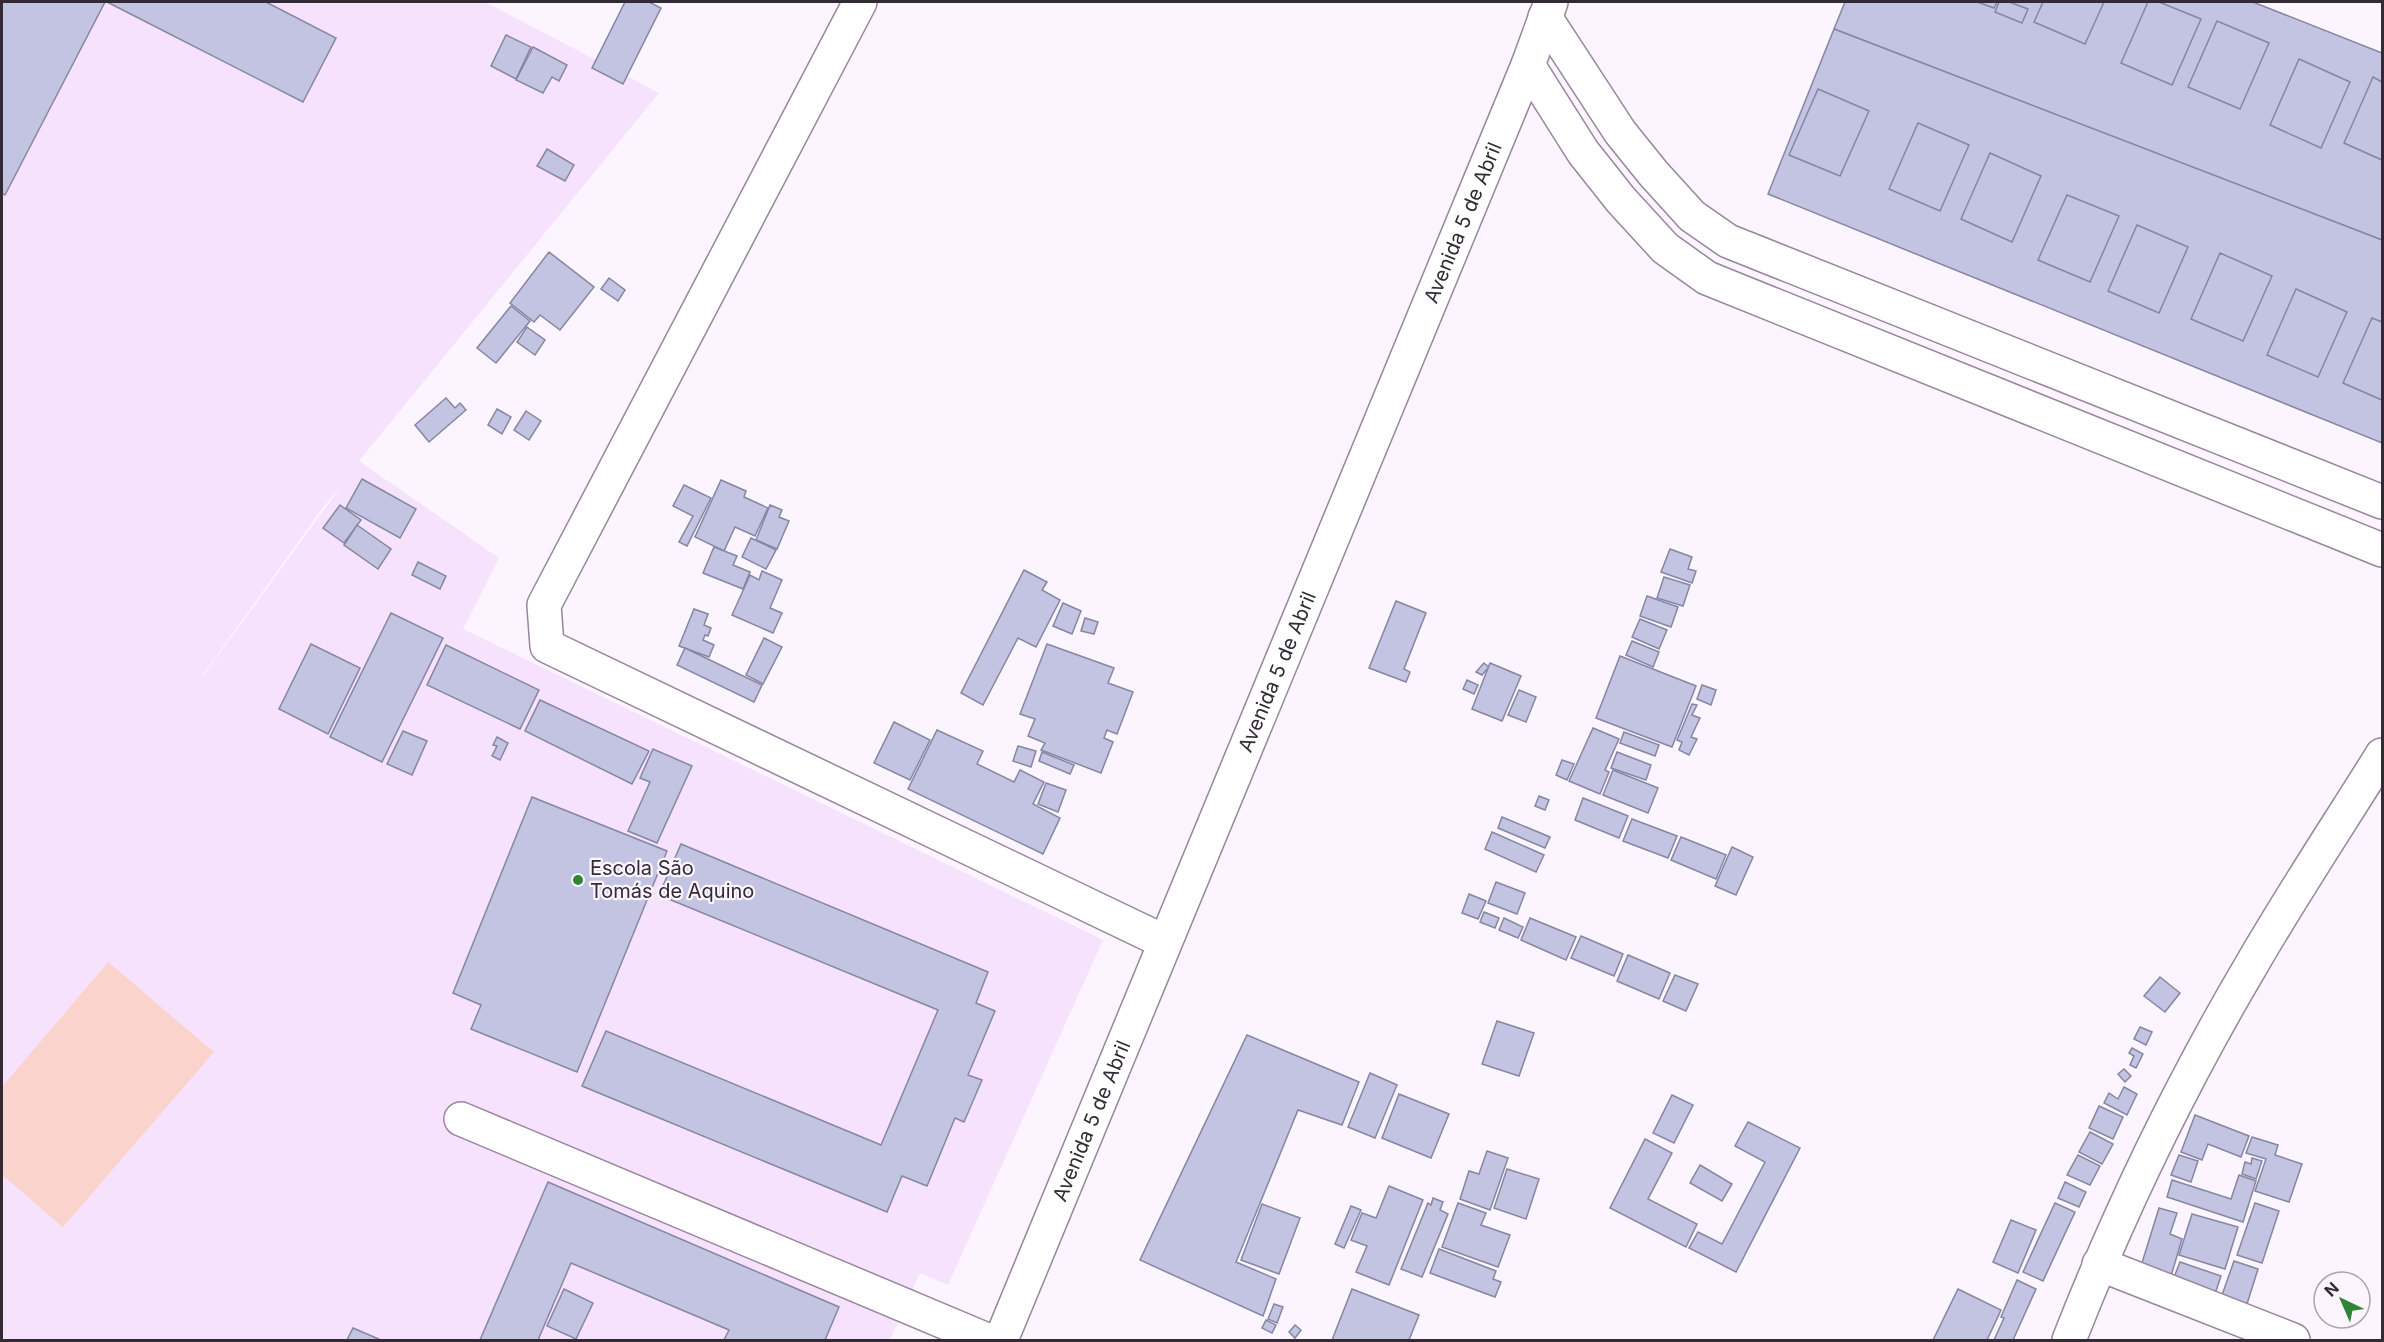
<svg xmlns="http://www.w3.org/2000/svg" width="2384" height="1342" font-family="Inter,sans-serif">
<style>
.built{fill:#f7e2fd;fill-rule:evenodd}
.green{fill:#fbd3cd}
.building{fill:#c2c4e2;stroke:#8586a2;stroke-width:1.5}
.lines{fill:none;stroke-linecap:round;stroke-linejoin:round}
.minor-casing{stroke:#98859e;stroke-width:36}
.minor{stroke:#fff;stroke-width:33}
.poi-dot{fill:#308533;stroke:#fcf4ff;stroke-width:2}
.labels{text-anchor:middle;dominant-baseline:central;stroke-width:4.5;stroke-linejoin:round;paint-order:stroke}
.street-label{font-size:20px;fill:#322a34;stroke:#fcf4ff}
.poi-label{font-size:20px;fill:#322a34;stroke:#fcf4ff;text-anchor:start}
</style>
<rect width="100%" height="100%" fill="#fcf4ff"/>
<path class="built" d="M2,2H485L659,93L359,461L499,558L463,629L1103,940L948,1285L920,1273L890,1340H2ZM342,485L203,676H202L321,510Z"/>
<path class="green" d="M108,962L214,1052L63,1227L2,1175V1087Z"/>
<g class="building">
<path d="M2,2H105L5,195L2,193Z"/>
<path d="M107,2H266L336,38L303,102Z"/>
<path d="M625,2H649L661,8L623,84L592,68Z"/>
<path d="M1845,2H2253L2382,53V240L1834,29Z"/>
<path d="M1977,2H1997L1994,8Z"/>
<path d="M1999,2H2009L2028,9L2022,23L1995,12Z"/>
<path d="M2043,2H2104L2085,44L2034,22Z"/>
<path d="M2148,2H2159L2201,19L2172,85L2121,63Z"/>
<path d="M2217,21L2269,43L2240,109L2188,87Z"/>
<path d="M1834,29L2382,240V443L1768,194Z"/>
<path d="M506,35L531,47L516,79L491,66Z"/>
<path d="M533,47L567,65L559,81L552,77L543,93L516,80Z"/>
<path d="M2299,59L2350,82L2321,148L2270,125Z"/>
<path d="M2373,77L2382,82V160L2344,143Z"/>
<path d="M1818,89L1869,111L1840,176L1789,155Z"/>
<path d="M1918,123L1969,145L1940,211L1889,189Z"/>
<path d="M547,149L574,165L565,181L537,166Z"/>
<path d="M1990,153L2041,176L2012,242L1961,219Z"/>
<path d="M2067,195L2119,216L2090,282L2038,260Z"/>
<path d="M2137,225L2188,247L2159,313L2108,291Z"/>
<path d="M549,252L594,287L560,330L540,315L534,322L510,303Z"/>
<path d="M2220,253L2272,276L2243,341L2191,319Z"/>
<path d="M609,278L625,290L618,301L601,289Z"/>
<path d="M2296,289L2347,312L2318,377L2267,355Z"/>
<path d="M511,306L530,321L496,363L477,348Z"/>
<path d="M2372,318L2382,322V400L2343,383Z"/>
<path d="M527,327L545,340L535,355L517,342Z"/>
<path d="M446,398L455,408L460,403L466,410L429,442L415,425Z"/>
<path d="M497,409L511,417L502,434L488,425Z"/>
<path d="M526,411L541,421L529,440L514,430Z"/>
<path d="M362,479L416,509L400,538L346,508Z"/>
<path d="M721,480L746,491L744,497L768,508L755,536L735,527L724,551L695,537Z"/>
<path d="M684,485L711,498L687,546L679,542L693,516L673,506Z"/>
<path d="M340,505L361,520L344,543L323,528Z"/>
<path d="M770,505L782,510L779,517L789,521L777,549L756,540Z"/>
<path d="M357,525L391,549L378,569L344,545Z"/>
<path d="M751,538L776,550L766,569L742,557Z"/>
<path d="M714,547L737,556L733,565L750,572L743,589L703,573Z"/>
<path d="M1670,549L1692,557L1688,569L1696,571L1692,583L1661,572Z"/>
<path d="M418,562L446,576L440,589L412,575Z"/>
<path d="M1024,570L1047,582L1042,590L1060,600L1036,647L1018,638L983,705L961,693Z"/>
<path d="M762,571L782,580L770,608L782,613L773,633L732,615L750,575L759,580Z"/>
<path d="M1664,577L1690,585L1683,606L1657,598Z"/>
<path d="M1647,596L1678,607L1671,627L1640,616Z"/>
<path d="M1396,601L1426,613L1404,669L1410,672L1406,682L1369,668Z"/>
<path d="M1063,603L1081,611L1072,634L1053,626Z"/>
<path d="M694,609L708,614L704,625L711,628L708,636L705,635L703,640L714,645L709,657L679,646Z"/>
<path d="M391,613L443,638L382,762L330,737Z"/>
<path d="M1085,618L1098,622L1094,634L1081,631Z"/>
<path d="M1640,619L1667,630L1659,649L1632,637Z"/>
<path d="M764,638L782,647L763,684L746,675Z"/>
<path d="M1632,641L1659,652L1653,667L1626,655Z"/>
<path d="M311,644L360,668L328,734L279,709Z"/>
<path d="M1047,644L1114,668L1108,683L1133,692L1117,734L1107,730L1104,738L1113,742L1101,773L1041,750L1045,743L1028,736L1035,719L1020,714Z"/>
<path d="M446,645L539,690L520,729L427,685Z"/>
<path d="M685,648L762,685L754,702L677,665Z"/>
<path d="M1620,656L1696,686L1672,747L1596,718Z"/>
<path d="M1484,663L1489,667L1482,675L1476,672Z"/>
<path d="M1490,663L1521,676L1502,721L1472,709Z"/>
<path d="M1467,680L1478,685L1474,694L1463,689Z"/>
<path d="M1702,685L1716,690L1711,705L1697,699Z"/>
<path d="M1519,690L1536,697L1526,722L1508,715Z"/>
<path d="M540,700L649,751L632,784L525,731Z"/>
<path d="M1692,704L1697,705L1692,715L1700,718L1691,737L1697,739L1689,755L1679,750L1682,742L1677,740Z"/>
<path d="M894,722L930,740L910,780L874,763Z"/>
<path d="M1593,728L1619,739L1605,770L1609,772L1600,794L1569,781Z"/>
<path d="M937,730L983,751L977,764L1014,782L1020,770L1044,782L1033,804L1060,818L1043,854L908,789Z"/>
<path d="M403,731L427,741L412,775L387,764Z"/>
<path d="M1624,732L1659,745L1655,756L1620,743Z"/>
<path d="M497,737L508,743L500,760L492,756L497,746L493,745Z"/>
<path d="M1018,746L1036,751L1031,767L1013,761Z"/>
<path d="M653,749L692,766L657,843L628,831L650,782L640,778Z"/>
<path d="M1042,752L1074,765L1070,774L1039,761Z"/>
<path d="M1617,752L1651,765L1646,780L1611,768Z"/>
<path d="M1562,760L1574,764L1567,780L1556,775Z"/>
<path d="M1613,770L1658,788L1648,813L1603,795Z"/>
<path d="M1046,783L1066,790L1058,812L1038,804Z"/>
<path d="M1539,796L1549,800L1545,810L1535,806Z"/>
<path d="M532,797L667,851L577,1072L471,1029L481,1005L453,993Z"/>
<path d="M1583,798L1628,816L1619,838L1575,820Z"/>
<path d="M1502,817L1550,837L1545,848L1498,828Z"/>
<path d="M1632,819L1677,836L1668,858L1623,841Z"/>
<path d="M1492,832L1544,855L1536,872L1485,849Z"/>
<path d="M1681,837L1726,855L1716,879L1671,860Z"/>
<path d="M681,844L988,972L976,1003L995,1011L968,1075L982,1080L964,1122L955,1118L927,1186L902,1176L887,1212L582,1086L606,1031L881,1145L938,1010L659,895Z"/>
<path d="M1732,847L1753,857L1736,895L1715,886Z"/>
<path d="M1496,882L1525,893L1517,914L1488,903Z"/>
<path d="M1469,894L1486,901L1478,919L1462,913Z"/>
<path d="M1484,912L1499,918L1495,928L1480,922Z"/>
<path d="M1504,918L1523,927L1518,938L1499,930Z"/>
<path d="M1530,918L1576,937L1566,960L1521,940Z"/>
<path d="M1581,936L1623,954L1614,976L1571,958Z"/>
<path d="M1628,955L1670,973L1659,999L1617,981Z"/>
<path d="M1675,975L1698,984L1686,1011L1663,1001Z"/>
<path d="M2160,977L2180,993L2165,1012L2144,996Z"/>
<path d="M1497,1021L1534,1033L1519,1076L1482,1064Z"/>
<path d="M2140,1027L2152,1032L2146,1045L2134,1039Z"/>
<path d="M1247,1035L1359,1082L1342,1125L1298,1110L1236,1262L1276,1279L1263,1316L1140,1260Z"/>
<path d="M2132,1048L2143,1054L2136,1068L2130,1065L2134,1056L2129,1053Z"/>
<path d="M2124,1069L2131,1076L2125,1082L2118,1074Z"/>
<path d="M1370,1073L1397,1085L1375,1138L1348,1127Z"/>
<path d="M2124,1087L2137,1094L2127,1115L2104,1103L2109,1093L2118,1099Z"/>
<path d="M1399,1094L1449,1114L1431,1158L1382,1138Z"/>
<path d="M1672,1095L1693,1105L1674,1143L1653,1133Z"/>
<path d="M2099,1106L2123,1117L2113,1139L2089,1128Z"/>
<path d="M2195,1115L2249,1136L2241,1157L2208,1144L2202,1160L2181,1152Z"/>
<path d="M1748,1122L1800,1148L1736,1272L1689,1248L1698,1232L1722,1244L1765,1162L1735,1146Z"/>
<path d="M2090,1132L2113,1144L2102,1164L2079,1152Z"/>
<path d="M2252,1137L2278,1145L2275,1155L2302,1164L2289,1202L2255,1191L2266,1159L2246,1153Z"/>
<path d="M1645,1139L1672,1153L1648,1199L1697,1224L1686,1247L1610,1208Z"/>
<path d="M1487,1151L1508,1158L1490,1210L1460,1199L1469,1171L1479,1174Z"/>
<path d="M2078,1155L2100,1166L2090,1185L2067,1175Z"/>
<path d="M2179,1155L2198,1161L2191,1182L2171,1175Z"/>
<path d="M2252,1158L2262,1161L2256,1179L2242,1174L2245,1162L2251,1164Z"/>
<path d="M1700,1165L1732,1184L1722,1201L1690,1183Z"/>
<path d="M1507,1169L1539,1179L1526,1219L1494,1208Z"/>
<path d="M2239,1175L2256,1181L2243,1222L2167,1197L2172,1180L2231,1199Z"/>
<path d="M548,1182L839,1307L825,1340H724L729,1330L571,1263L538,1340H480Z"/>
<path d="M2065,1182L2086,1192L2079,1207L2058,1198Z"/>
<path d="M1389,1186L1423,1200L1389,1285L1356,1272L1367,1246L1351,1240L1362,1213L1376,1218Z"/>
<path d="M1433,1198L1443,1202L1440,1210L1448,1214L1422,1277L1401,1269L1428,1203L1431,1205Z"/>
<path d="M1458,1203L1486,1213L1481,1225L1510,1235L1498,1267L1442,1247Z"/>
<path d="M2055,1203L2075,1212L2043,1281L2023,1272Z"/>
<path d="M2255,1203L2279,1211L2262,1263L2237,1255Z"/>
<path d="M1262,1204L1300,1218L1279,1274L1241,1260Z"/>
<path d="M1351,1206L1361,1210L1344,1248L1335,1244Z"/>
<path d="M2159,1208L2177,1213L2170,1234L2182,1239L2171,1276L2141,1266Z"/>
<path d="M2192,1214L2238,1227L2225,1269L2179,1255Z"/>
<path d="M2011,1220L2036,1230L2018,1273L1993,1262Z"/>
<path d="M1439,1249L1496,1271L1493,1279L1501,1282L1495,1297L1430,1273Z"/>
<path d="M2234,1261L2258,1269L2247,1304L2222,1295Z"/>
<path d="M2180,1262L2221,1276L2215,1294L2173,1280Z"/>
<path d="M2017,1280L2036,1289L2013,1340H1994L2004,1318L2001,1317Z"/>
<path d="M564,1289L593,1303L576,1339L547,1326Z"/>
<path d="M1352,1289L1419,1315L1409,1340H1332Z"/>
<path d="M1958,1289L2001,1310L1987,1340H1933Z"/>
<path d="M1274,1304L1283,1307L1277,1323L1268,1319Z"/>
<path d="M1266,1320L1276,1325L1272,1333L1262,1328Z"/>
<path d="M1295,1325L1301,1330L1295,1338L1289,1332Z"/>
<path d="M353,1328L381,1340H347Z"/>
</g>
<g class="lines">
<defs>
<g id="minor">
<path d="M860,2L544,605L547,646L1165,942"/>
<path d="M1545,17L1620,132L1653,173L1692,216L1728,241L2382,502"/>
<path d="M1528,65L1583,152L1621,200L1665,248L1707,278L2382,550"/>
<path d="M461,1119L987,1340"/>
<path d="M2099,1264L2293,1340"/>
<path id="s1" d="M1001,1340L1528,65L1551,2"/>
<path d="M2069,1340C2120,1210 2181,1084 2252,964C2293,893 2339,824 2382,755"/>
</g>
</defs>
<use href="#minor" class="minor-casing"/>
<use href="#minor" class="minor"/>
</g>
<circle class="poi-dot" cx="578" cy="880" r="6"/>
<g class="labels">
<g class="street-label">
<text stroke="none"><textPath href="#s1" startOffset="1209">Avenida 5 de Abril</textPath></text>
<text stroke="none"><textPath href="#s1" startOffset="723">Avenida 5 de Abril</textPath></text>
<text stroke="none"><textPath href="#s1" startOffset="237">Avenida 5 de Abril</textPath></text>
</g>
<g class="poi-label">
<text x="590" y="868">Escola São<tspan x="590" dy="23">Tomás de Aquino</tspan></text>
</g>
</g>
<rect width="2384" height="1342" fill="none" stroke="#322a34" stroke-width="6"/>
<g transform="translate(2342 1300) rotate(316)"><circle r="28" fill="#fcf4ff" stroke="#aba3ae" stroke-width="1.5"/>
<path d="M0-4.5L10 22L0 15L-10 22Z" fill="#308533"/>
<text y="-9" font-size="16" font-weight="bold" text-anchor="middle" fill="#322a34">N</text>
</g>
</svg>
